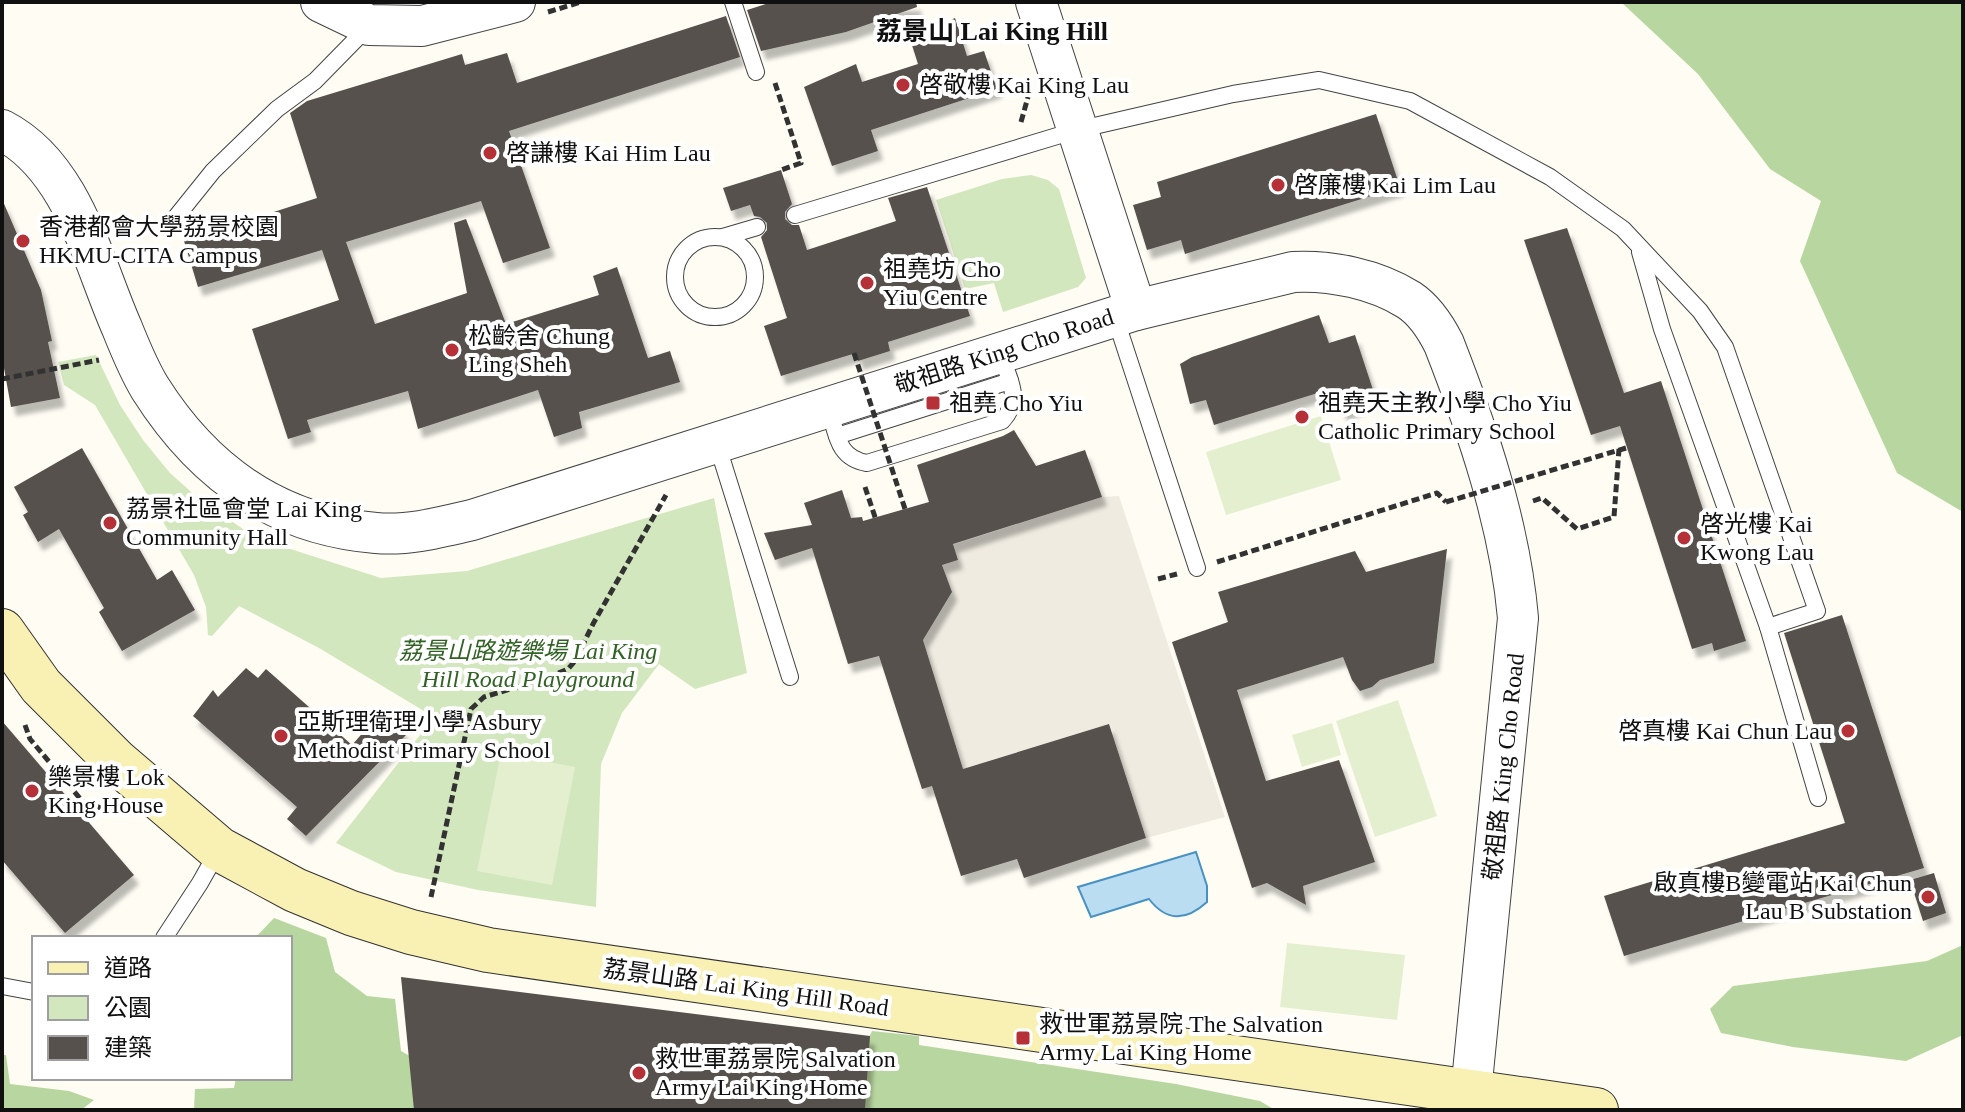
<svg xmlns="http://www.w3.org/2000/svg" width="1965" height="1112" font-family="'Times New Roman','Noto Sans TC',serif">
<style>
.green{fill:#d3e7be}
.forest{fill:#b8d69f}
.pitch{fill:#e4efcf}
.plaza{fill:#efebe1}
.water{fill:#bbddf2;stroke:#4892c3;stroke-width:2}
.building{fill:#57514d;filter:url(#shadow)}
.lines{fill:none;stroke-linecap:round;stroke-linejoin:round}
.service-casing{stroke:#434343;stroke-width:18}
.tertiary-casing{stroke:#434343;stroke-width:42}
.secondary-casing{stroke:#323232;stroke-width:46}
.path{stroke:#323232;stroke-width:5;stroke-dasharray:8 4;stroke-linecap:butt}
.service{stroke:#fff;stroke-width:16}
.tertiary{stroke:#fff;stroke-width:40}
.secondary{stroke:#f9f1b3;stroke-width:44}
.path-bridge{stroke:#323232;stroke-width:5;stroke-dasharray:8 4;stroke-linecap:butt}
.poi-dot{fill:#b63137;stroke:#fff;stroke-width:3}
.labels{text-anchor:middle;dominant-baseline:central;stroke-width:8;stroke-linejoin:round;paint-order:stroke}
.poi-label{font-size:24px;fill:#101010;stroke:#fff;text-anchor:start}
.street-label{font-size:24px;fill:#101010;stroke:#fff}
.park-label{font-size:24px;font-style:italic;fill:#316324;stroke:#fff}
.neighbourhood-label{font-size:26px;font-weight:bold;fill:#101010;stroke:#fff}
</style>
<defs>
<filter id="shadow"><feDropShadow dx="5" dy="9" stdDeviation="2" flood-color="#0004"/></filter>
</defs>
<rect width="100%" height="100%" fill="#fefcf3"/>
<g class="green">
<path d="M1031,175L1048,180L1059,189L1086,278L1078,287L1003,312L994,283L965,289L936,200L1002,179Z"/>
<path d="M96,355L120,405L143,440L170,473L198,498L256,538L381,578L467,571L714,498L747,673L695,689L659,664L622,713L601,764L596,907L478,890L396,872L336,843L434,717L319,648L239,606L212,636L208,635L206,607L194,575L95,405L64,385L58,362Z"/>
</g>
<g class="forest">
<path d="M1621,2H1963V512L1897,473L1800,261L1821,201L1770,169L1698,74Z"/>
<path d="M274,918L326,938L335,972L367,996L395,999L401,1051L440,1073L437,1110H194L195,1089L234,1088L236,1078H290V938H255Z"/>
<path d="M1963,945V1035L1906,1061L1793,1047L1721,1033L1710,1009L1733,986L1927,961Z"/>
<path d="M872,1031L919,1036V1045L1176,1084L1260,1101L1275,1110H859L862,1052Z"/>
<path d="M2,1055H6L10,1084L69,1091L94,1100L81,1110H2Z"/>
</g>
<g class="pitch">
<path d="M1321,416L1341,480L1226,515L1206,452Z"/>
<path d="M1398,700L1437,816L1375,837L1336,721Z"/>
<path d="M1332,723L1341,755L1302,767L1292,735Z"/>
<path d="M501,753L575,767L552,885L477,871Z"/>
<path d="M1287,943L1405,955L1397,1020L1280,1007Z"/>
</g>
<path class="plaza" d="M1119,496L1225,817L1146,838L1109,724L985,762L994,795L940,813L934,785L965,775L923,640L952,593L942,565L958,560L953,545L1102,497Z"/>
<path class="water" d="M1196,852L1207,886V902C1185,922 1166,921 1149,899L1091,917L1078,887Z"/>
<g class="building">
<path d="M772,2H916L917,7L846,32L761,51L747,10Z"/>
<path d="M726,16L740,57L509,131L550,248L503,263L481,201L346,242L375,324L467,293L454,223L466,219L506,324L599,295L593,276L617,267L648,358L670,351L680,382L579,412L582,428L554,437L538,390L418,429L408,391L307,420L311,432L288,439L252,329L339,300L322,250L198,287L184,241L317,198L290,113L307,101L462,54L465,65L507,53L517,83Z"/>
<path d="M955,18L967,56L984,51L997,89L871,130L878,151L832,166L804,87L856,64L862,82L918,64L910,39Z"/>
<path d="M1376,114L1400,187L1185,254L1181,240L1147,250L1133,205L1161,197L1157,182Z"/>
<path d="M781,170L792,204L785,212V219L792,225H799L807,250L896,221L888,198L927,187L970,316L888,342L890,351L858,361L856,353L781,376L764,326L787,318L761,237L767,230V223L760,217L754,216L750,205L731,211L723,188Z"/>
<path d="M2,199L41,290L52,341L48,342L60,398L11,407L2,357Z"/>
<path d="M1567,228L1624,393L1661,381L1746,641L1714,651L1712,643L1692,649L1620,426L1591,435L1524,240Z"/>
<path d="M1319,315L1329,343L1355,335L1376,399L1342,412L1334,388L1214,425L1206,400L1190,404L1180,364L1192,357Z"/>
<path d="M1014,430L1036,466L1085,450L1102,497L953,544L958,560L942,565L952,592L923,640L963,769L1109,724L1146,838L1024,878L1017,859L961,876L932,786L922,789L879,656L848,664L812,548L775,560L764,533L812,525L804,503L842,490L851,518L862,517L863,521L929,502L917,465L1003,436Z"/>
<path d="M82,448L157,580L172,570L195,610L122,651L99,612L104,608L59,529L38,542L23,515L28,512L14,487Z"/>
<path d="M1447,549L1434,663L1380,680L1372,687L1360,691L1352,680L1343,657L1237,690L1266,781L1339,760L1375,862L1303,886L1306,905L1267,883L1252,888L1172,642L1228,622L1218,592L1355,551L1366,572Z"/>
<path d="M1842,615L1924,868L1624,956L1604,896L1845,823L1784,633Z"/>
<path d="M246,668L258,678L266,669L352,745L382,711L407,734L306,836L287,819L297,807L193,716L213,690L218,697Z"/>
<path d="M2,721L134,875L65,933L2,860Z"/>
<path d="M1934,873L1946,913L1923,921L1910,880Z"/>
<path d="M401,977L870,1036L865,1110H414Z"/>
</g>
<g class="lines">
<defs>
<g id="service">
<path d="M733,2L756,72"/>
<path d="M795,215L1077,130L1233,94L1319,80L1410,101L1550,177L1623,229L1700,311L1725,347L1817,611L1768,627"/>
<path d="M172,222L213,171L277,109L315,81L368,27"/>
<circle cx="715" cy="277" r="40"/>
<path d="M723,237L757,227"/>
<path d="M1640,252L1662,329L1768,627L1818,798"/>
<path d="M1115,317L1197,568"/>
<path d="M829,409C837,434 837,458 867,463L1002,421C1023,398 1009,380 1000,353"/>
<path d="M837,436L1010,381"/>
<path d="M717,444L790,677"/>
<path d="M164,938L200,883L218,851"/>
<path d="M2,986L34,992"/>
</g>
<g id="tertiary">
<path d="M321,2L369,25L422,26L515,2"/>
<path d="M1036,2L1136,310"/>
<path d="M2,130C73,167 92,260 122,328C130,348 139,370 150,388C203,472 276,525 376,533C408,536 442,527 472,520L1136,310L1293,272C1331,270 1376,279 1409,300C1424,310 1436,328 1444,344C1478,431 1510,525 1518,618L1471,1092"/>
</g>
<path id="secondary" d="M2,631L41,686L116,761L219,849L295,890L351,913L411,932L488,950L1596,1110"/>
</defs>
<use href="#service" class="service-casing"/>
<use href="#tertiary" class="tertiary-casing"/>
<use href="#secondary" class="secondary-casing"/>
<g class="path">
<path d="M548,12L581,2"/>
<path d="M775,83L801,163L781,170"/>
<path d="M1021,122L1028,97"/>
<path d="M2,379L99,360"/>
<path d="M865,487L876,520"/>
<path d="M1533,501L1542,498L1577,529L1614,517L1619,449"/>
<path d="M1217,562L1437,493L1446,502"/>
<path d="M1158,579L1177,574"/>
<path d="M25,725L30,739L83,802L107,810"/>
<path d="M431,897L471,709L484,697L547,678L568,669L575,661L593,624L666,495"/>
</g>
<use href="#service" class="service"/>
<use href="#tertiary" class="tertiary"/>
<use href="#secondary" class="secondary"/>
<g class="path-bridge">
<path d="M854,353L905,509"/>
<path d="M1446,502L1626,448"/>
</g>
</g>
<g class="poi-dot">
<circle cx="903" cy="85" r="8"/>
<circle cx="490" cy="153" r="8"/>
<circle cx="1278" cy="185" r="8"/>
<circle cx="23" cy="241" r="8"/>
<circle cx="867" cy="283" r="8"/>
<circle cx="452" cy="350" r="8"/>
<rect x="925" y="395" width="16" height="16" rx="4"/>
<circle cx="1302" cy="417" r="8"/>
<circle cx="110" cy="523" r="8"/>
<circle cx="1684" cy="538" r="8"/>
<circle cx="1848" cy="731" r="8"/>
<circle cx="281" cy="736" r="8"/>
<circle cx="32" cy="791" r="8"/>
<circle cx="1928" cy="897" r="8"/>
<rect x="1015" y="1030" width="16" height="16" rx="4"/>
<circle cx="639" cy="1073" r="8"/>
</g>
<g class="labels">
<g class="poi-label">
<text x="919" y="85">啓敬樓 Kai King Lau</text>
<text x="506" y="153">啓謙樓 Kai Him Lau</text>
<text x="1294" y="185">啓廉樓 Kai Lim Lau</text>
<text x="39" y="227">香港都會大學荔景校園<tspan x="39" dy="28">HKMU-CITA Campus</tspan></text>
<text x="883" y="269">祖堯坊 Cho<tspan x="883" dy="28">Yiu Centre</tspan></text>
<text x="468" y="336">松齡舍 Chung<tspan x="468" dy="28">Ling Sheh</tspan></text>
<text x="949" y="403">祖堯 Cho Yiu</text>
<text x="1318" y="403">祖堯天主教小學 Cho Yiu<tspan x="1318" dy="28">Catholic Primary School</tspan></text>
<text x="126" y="509">荔景社區會堂 Lai King<tspan x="126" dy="28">Community Hall</tspan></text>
<text x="1700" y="524">啓光樓 Kai<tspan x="1700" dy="28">Kwong Lau</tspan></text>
<text x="297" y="722">亞斯理衛理小學 Asbury<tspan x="297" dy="28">Methodist Primary School</tspan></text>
<text x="1832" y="731" text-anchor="end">啓真樓 Kai Chun Lau</text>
<text x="48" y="777">樂景樓 Lok<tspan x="48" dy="28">King House</tspan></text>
<text x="1912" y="883" text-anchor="end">啟真樓B變電站 Kai Chun<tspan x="1912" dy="28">Lau B Substation</tspan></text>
<text x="1039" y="1024">救世軍荔景院 The Salvation<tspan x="1039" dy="28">Army Lai King Home</tspan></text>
<text x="655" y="1059">救世軍荔景院 Salvation<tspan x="655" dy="28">Army Lai King Home</tspan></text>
</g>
<g class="street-label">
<text transform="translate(1004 351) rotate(-18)">敬祖路 King Cho Road</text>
<text transform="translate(1504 767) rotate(-84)">敬祖路 King Cho Road</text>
<text transform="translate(746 988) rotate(8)">荔景山路 Lai King Hill Road</text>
</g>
<g class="park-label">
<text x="528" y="651">荔景山路遊樂場 Lai King<tspan x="528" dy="28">Hill Road Playground</tspan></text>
</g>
<g class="neighbourhood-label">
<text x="992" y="31">荔景山 Lai King Hill</text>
</g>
</g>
<rect width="1965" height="1112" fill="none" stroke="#101010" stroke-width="8"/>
<rect x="32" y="936" width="260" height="144" fill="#ffffff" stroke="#9f9f9f" stroke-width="2"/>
<rect x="48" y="962" width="40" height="12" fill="#f9f1b3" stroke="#9f9f9f" stroke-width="2"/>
<text x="104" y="976" font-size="24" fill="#101010">道路</text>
<rect x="48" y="996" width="40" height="24" fill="#d3e7be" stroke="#9f9f9f" stroke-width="2"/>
<text x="104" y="1016" font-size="24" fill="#101010">公園</text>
<rect x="48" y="1036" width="40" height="24" fill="#57514d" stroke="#9f9f9f" stroke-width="2"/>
<text x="104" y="1056" font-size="24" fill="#101010">建築</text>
</svg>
